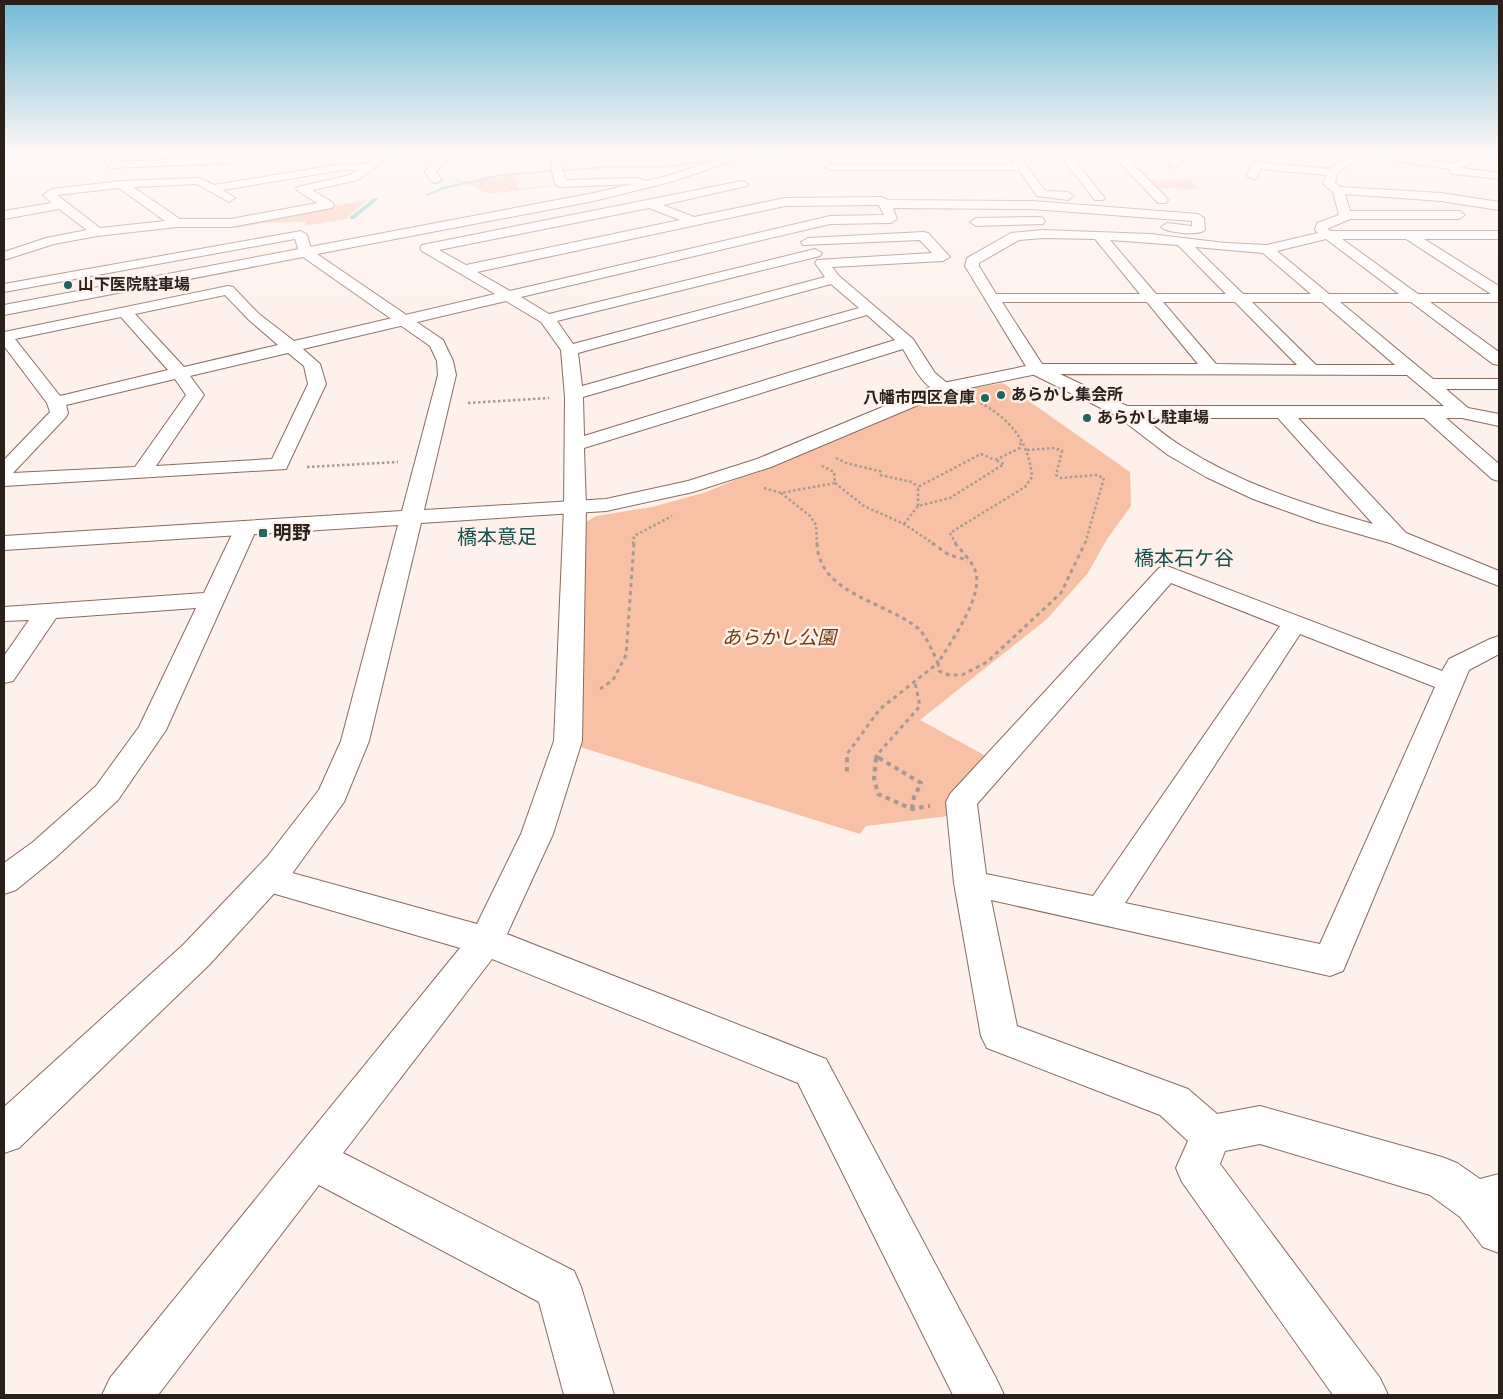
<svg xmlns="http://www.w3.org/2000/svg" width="1503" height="1399" font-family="Spectral,'Noto Sans JP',serif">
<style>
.green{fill:#f8c1a5}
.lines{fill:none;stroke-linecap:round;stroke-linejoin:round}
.stream{fill:#5fc3b8;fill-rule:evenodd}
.street-casing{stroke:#896c5e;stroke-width:2}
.secondary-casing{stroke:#896c5e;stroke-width:2}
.path-far3{stroke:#a69993;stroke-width:1;stroke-dasharray:2 2;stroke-linecap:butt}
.path-far2{stroke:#a69993;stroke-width:2.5;stroke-dasharray:2.5 2.5;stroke-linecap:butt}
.path-far1{stroke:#a69993;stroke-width:3;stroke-dasharray:4 4;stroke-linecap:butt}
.path{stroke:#a69993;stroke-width:4;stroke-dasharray:4.5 4.5;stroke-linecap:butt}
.street{fill:#fff;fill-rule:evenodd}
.secondary{fill:#fff;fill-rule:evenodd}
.poi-dot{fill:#1c6760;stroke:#fef0ea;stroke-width:2}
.labels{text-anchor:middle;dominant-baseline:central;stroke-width:5;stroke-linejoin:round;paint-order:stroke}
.far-poi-label{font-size:16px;font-weight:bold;fill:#2a1f19;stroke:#fef0ea;text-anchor:start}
.poi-label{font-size:19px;font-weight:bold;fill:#2a1f19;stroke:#fef0ea;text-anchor:start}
.park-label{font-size:19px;font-style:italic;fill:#73350e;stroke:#fef0ea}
.neighbourhood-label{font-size:20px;fill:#16514b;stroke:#fef0ea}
</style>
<rect width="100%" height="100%" fill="#fef0ea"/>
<g class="green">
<path d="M896,155H952L955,160H896Z"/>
<path d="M513,175L519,181L517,186L518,188L551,185L554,186L489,194L466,184Z"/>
<path d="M1147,180H1189L1199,189L1156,188Z"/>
<path d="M367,200L346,219L304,226L306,222L263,223L237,228L231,224Z"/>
<path d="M1003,383L1130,472L1131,506L1107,539L1088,573L1047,619L920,720L986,756L947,797L948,816L866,826L860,834L580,747L586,522L596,516L652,507L706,492L948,392Z"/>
</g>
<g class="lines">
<g class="stream">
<path d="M775,152H785L768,156L766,155Z"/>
<path d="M711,160L712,162L662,168H607L502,176L445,189L427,196L425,195L443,187L502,174L607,166H662Z"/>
<path d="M374,198L378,199L354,219H350V217Z"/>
</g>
<defs>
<g id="street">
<path d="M4,152H65L60,155L4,157Z"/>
<path d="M119,152H130L122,162L228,157L231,152H241L236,162L232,163L110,168L109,166Z"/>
<path d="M396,152H624L619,155L563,160L561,167L566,180L636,178L652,182L654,184L648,187L636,184L561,187L555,184L551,167L552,160L449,159L436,172L442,180L436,183L432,182L425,172L437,158L386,159L358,180L312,190L332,202L334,205L332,208L231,227H177L97,236L54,244L4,260V252L46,238L87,230L59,209L4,219V211L52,203L43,195L52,189L121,181L199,178L214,185L342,164H366L380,154ZM342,170H357L350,175L298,187L296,189L298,191L317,203L231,219H180L133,187L197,184L229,202L235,198L223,190ZM119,188L165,221L100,228L57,195Z"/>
<path d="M1006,152H1017L1045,191L1068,192L1074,196L1068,200L1037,196L1019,170H830L825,167L830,164H1014Z"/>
<path d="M1057,152H1068L1103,196L1105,198L1103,200H1095Z"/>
<path d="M1110,152H1121L1166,197L1168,200L1166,203H1158Z"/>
<path d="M1174,152H1184L1179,165L1174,168L1169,165Z"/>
<path d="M1352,152H1380L1453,164L1477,152H1492L1460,168L1499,173V179L1454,174L1450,173L1449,169L1363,156L1337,173L1335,183L1341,187L1441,193L1499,202V210L1441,201L1345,194L1350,211H1459L1465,215L1459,219H1350L1327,229L1331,231H1499V239H1424L1499,286V302H1430L1499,352V365L1493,364L1411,302H1340L1433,379H1499V389H1446L1468,408L1499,414V426L1462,418H1446L1499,464V481L1492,479L1424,418H1298L1406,533L1499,571V586L1390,543L1317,522L1253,499L1206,477L1168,455L1117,416L1030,373L965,266L967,258L1011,233L1043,230L1150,234L1225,243L1267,245L1318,233L1315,230L1317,223L1339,215L1333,192L1323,184L1326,175L1260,169L1257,178L1253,179L1247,176L1251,165L1256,162L1330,169ZM1043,238L1095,239L1140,294H996L979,266V263L1019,240ZM1326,239L1399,294H1329L1277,251ZM1342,239H1406L1491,294H1418ZM1110,240L1178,245L1226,294H1156ZM1195,247L1263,253L1311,294H1243ZM1002,302H1147L1198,364H1042ZM1163,302H1235L1297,365L1216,364ZM1252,302H1322L1395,365H1316ZM1060,374L1407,375L1444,406H1127ZM1143,418H1278L1373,524C1307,505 1241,484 1183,447C1169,439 1156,427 1143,418Z"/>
<path d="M742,181L748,184L746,186L663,205L694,217L785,198L881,197L888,200L1032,201L1198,214L1204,218L1205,230C1199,236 1167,233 1161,227L1167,223L1192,226V221L1032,209L893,208L897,219L891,223L830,224L521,297L549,314L815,249L822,253L820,256L557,321L573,344L825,277L815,263L817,260L932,253L920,240L803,245L801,242L808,238L923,232L928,233L950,257L943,261L832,267L839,276L913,339L935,373L953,388L950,392C927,398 913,365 903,349L584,448L586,508L582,741L553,834L507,934L826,1059L996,1378L1004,1395H953L798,1083L492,959L343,1153L574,1271L581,1287L614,1395H564L539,1302L319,1185L158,1395H102L110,1378L460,948L255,888L250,879L255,870L267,866L477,924L521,834L554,741L564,508L565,397L561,350L541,322L506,301L303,349L320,364L326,384L286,469L4,486V460L50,412L47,403L4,346V332L228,286L233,287L259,314L294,341L495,294L422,251L420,248L422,245ZM879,205L884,215L830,216L510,291L477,272L785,206ZM649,208L680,220L466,265L439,250ZM831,284L859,308L582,386L578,353ZM225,295L249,320L278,345L184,367L135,314ZM867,315L895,340L584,436L583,397ZM121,317L168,370L60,396L15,339ZM288,353L304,366L308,384L272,459L156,466L204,395L190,376ZM175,379L186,395L135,467L13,473L66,417L68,413L66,405Z"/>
<path d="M1039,217L1043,218L1045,221L1043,224L976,226L970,222L976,218Z"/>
<path d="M301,231L307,235L312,252L310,255H300L295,239L289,240L4,292V284Z"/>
<path d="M246,521L254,523L257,528L166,730L118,800L55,858L16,890L4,894V863L33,842L96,786L139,727L196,608L56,618L13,681L4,683V656L29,620L4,621V607L204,593L235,528L238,523Z"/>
<path d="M1167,566L1442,671L1449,659L1490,639L1499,636V654L1469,670L1343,971L1330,976L991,900L1017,1026L1188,1089L1217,1114L1260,1106L1442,1157L1457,1163L1480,1179L1499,1174V1253L1483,1247L1460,1217L1430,1195L1260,1144L1225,1151L1220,1164L1380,1378L1388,1395H1333L1182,1182L1176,1168L1188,1141L1160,1115L987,1048L981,1036L954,883L946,802L950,794L1159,568ZM1171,583L1280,626L1093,896L986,874L977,804ZM1300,634L1435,687L1320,944L1125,903Z"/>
</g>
<path id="secondary" d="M741,152H758L674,181L594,201L317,254L443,340L453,361L456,375L424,510L606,499L688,481L757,459L938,384L1036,364L1042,365L1045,369L1042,373L949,392L771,467L693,492L606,511L421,523L369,741L344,802L291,875L209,965L19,1148L4,1153V1107L183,945L267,857L319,790L341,741L398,525L4,550V536L402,511L438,375L437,361L430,346L303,257L4,315V305L594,193L667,176Z"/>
</defs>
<use href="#street" class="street-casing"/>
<use href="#secondary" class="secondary-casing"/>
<path class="path-far3" d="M456,181L501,183L516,189"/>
<g class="path-far2">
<path d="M468,403L549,398"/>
<path d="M1027,450L1055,448L1062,451L1056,475L1061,478L1096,475L1104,478L1085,544"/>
<path d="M836,458L846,463L883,472"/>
<path d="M307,467L398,462"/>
<path d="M880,475L912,482L918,487"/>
<path d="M835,483L864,506L904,524L934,544"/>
<path d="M764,488L781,493L835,483L834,472L820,465"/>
<path d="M781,493L810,516L816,525L817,544"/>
<path d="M918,506V487L981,454L995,460"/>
<path d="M904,524L918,506L950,498L1004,464L995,460L1020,448L1021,440"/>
<path d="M633,544L634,536L672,516"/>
<path d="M956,544L950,533L1025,487L1032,477C1029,442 1011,420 981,403"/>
</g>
<g class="path-far1">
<path d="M817,543C818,594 887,602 919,629C927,637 933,653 938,663L880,709L847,754V759"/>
<path d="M932,543L949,555L968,560"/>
<path d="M955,543C961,551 970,559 974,568C987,592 951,641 938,663L939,671L949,675H962L987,662L1061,593L1085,543"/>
<path d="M600,689L613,680L626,655L634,543"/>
<path d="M876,756L881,759"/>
<path d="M876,759V756L920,706L915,683"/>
</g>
<g class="path">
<path d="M847,758V775"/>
<path d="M876,758L874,778L878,794L912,809L930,806"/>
<path d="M879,758L921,783L914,797L912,809"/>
</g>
<use href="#street" class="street"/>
<use href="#secondary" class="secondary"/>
</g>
<linearGradient id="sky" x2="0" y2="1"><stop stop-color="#71bad5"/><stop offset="0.44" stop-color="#fff8f6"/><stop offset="1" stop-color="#fff8f6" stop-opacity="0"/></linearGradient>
<rect width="1503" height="348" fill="url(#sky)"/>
<g class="poi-dot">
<circle cx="68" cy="285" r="5"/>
<circle cx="1001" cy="395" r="5"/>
<circle cx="985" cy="398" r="5"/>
<circle cx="1087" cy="418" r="5"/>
<rect x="258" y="528" width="10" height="10" rx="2.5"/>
</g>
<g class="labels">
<g class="far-poi-label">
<text x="78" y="285">山下医院駐車場</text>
<text x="1011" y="395">あらかし集会所</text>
<text x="975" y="398" text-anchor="end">八幡市四区倉庫</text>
<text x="1097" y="418">あらかし駐車場</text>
</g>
<g class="poi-label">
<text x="273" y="533">明野</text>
</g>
<g class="park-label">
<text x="779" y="638">あらかし公園</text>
</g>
<g class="neighbourhood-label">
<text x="497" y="538">橋本意足</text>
<text x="1184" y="559">橋本石ケ谷</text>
</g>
</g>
<rect width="1503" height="1399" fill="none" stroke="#2a1f19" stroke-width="10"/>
</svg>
